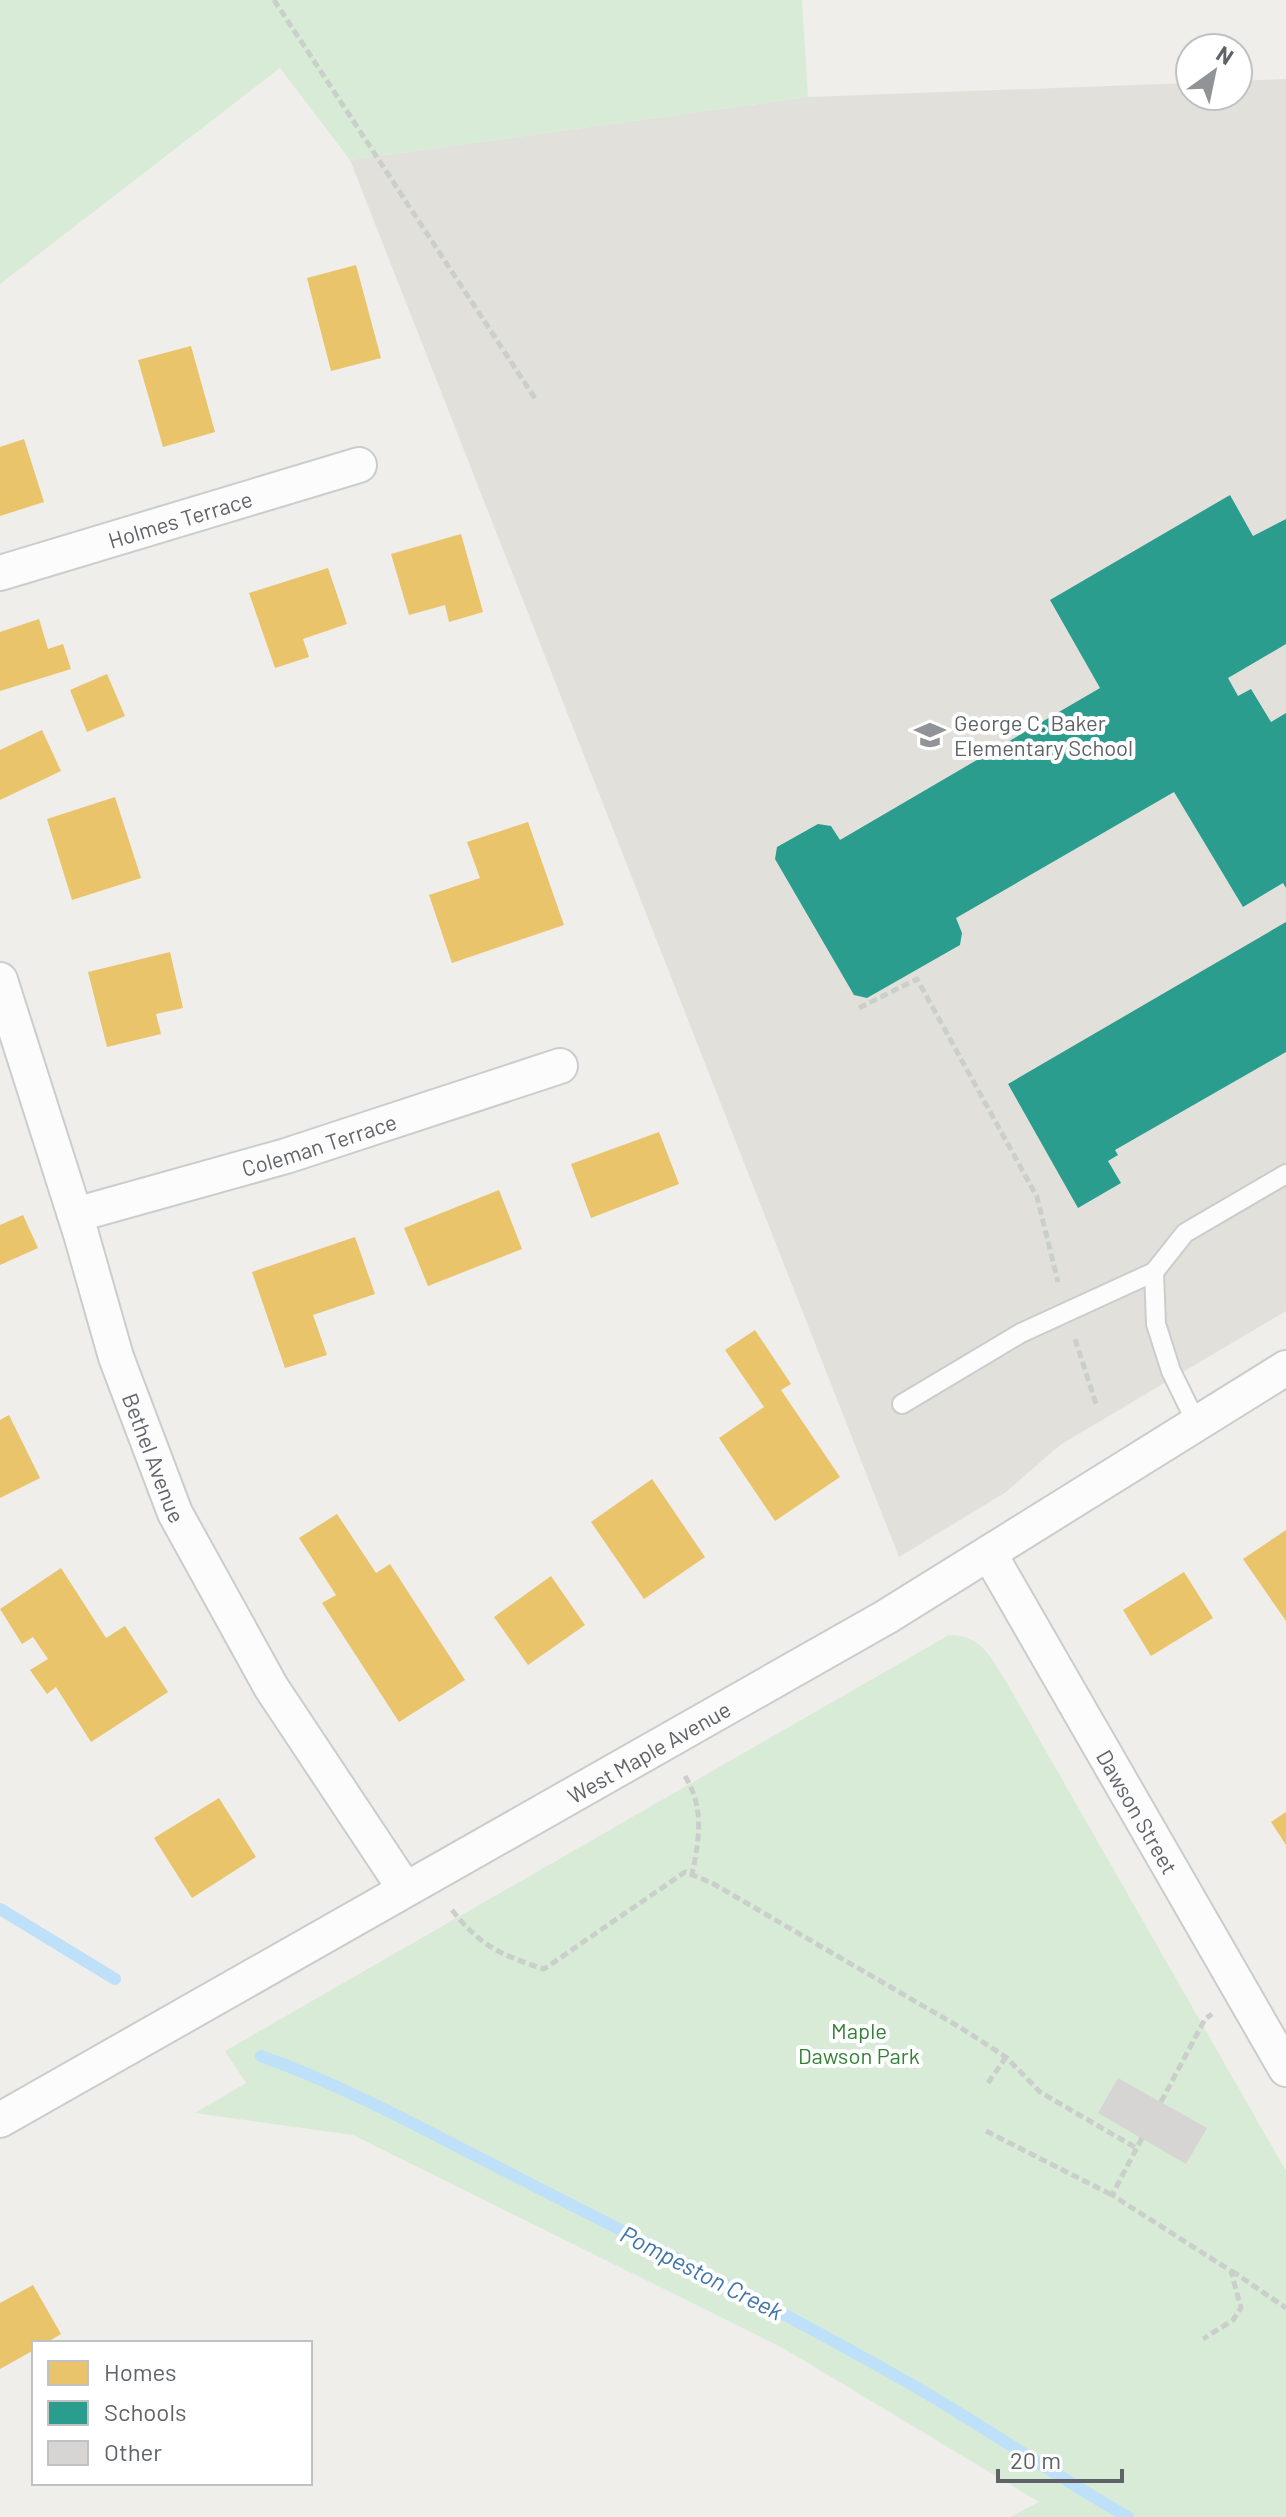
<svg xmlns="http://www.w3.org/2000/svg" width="1286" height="2517" font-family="Barlow,sans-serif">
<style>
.education{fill:#e2e0da}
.green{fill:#d8ebd6}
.homes{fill:#e9c46a}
.schools{fill:#2a9d8f}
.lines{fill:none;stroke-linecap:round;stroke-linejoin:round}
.stream{stroke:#bfe0f9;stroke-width:12}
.building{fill:#d6d5d3}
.service-casing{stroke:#cbcccc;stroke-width:22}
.minor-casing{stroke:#cbcccc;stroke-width:38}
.path{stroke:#cacfcc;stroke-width:5;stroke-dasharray:8 4;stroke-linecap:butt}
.service{stroke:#fdfcfc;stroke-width:18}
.minor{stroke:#fdfcfc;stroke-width:34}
.labels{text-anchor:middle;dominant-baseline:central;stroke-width:8;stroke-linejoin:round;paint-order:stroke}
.street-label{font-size:22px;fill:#5f6368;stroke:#fff}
.poi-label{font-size:22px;fill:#5f6368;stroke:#fff;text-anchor:start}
.park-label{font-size:22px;fill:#348238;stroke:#fff}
.water-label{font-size:24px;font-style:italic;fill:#4174aa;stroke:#fff}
</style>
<rect width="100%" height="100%" fill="#efeeea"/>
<path class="education" d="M1286,79V1311L1060,1445L1006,1492L899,1557L350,160L808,97L1190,83V96H1238V81Z"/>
<g class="green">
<path d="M0,0H802L808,97L350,160L280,68L0,284Z"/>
<path d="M949,1635C982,1635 991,1658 1007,1683L1286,2171V2517H1010L1039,2502L783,2348L353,2135L195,2113L246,2083L225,2051Z"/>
</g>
<g class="homes">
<path d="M356,265L381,358L331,371L307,278Z"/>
<path d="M191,346L215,432L163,447L138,360Z"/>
<path d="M24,439L44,502L0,516V447Z"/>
<path d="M461,534L483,612L449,622L445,605L409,615L391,554Z"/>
<path d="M328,568L347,624L303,639L309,657L275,668L249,593Z"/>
<path d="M39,619L48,649L63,644L71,669L0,691V632Z"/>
<path d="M107,674L125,716L87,732L70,690Z"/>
<path d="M42,730L61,771L0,800V750Z"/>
<path d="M115,797L141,878L72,900L47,819Z"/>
<path d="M528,822L564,925L452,963L429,895L480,878L467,842Z"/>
<path d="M170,952L183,1008L156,1014L161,1034L107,1047L88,972Z"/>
<path d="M659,1132L679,1184L591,1218L571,1164Z"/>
<path d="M499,1190L522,1249L428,1286L404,1228Z"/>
<path d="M23,1215L38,1248L0,1265V1225Z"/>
<path d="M355,1237L375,1294L313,1315L327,1355L285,1368L252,1272Z"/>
<path d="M755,1330L791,1384L781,1390L840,1477L775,1521L719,1438L764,1407L725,1350Z"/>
<path d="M9,1415L40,1478L0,1498V1420Z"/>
<path d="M652,1479L705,1557L644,1599L591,1522Z"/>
<path d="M337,1514L376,1573L390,1564L465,1680L399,1722L322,1603L336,1595L299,1538Z"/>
<path d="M1286,1530V1621L1243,1559Z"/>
<path d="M61,1568L106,1638L125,1626L168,1692L91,1742L56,1687L47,1694L30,1670L48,1659L33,1637L22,1644L0,1609Z"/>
<path d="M1184,1572L1213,1618L1151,1656L1123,1610Z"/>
<path d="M551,1576L585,1625L528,1665L494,1617Z"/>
<path d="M219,1798L256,1857L192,1898L154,1838Z"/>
<path d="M1286,1812V1845L1271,1822Z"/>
<path d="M33,2285L61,2334L46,2343H34V2350L0,2369V2303Z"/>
</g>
<g class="schools">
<path d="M1230,495L1253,536L1286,519V644L1228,678L1238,696L1251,689L1271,722L1286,713V888L1283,883L1243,907L1174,792L956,918L962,933L960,945L867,998L854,995L775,859L777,847L818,824L831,826L840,840L1100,688L1050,600Z"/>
<path d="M1286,922V1052L1115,1150L1118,1155L1108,1161L1121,1183L1078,1208L1008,1084Z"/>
</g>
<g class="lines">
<g class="stream">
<path d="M0,1909L115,1979"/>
<path d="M261,2056C348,2087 430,2133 513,2175C652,2246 791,2315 926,2393C994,2433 1059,2478 1128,2517"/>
</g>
</g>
<path class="building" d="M1118,2078L1207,2128L1186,2164L1098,2113Z"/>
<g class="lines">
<defs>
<g id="service">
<path d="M1154,1272L1156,1324L1171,1371L1196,1422"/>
<path d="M902,1404L1021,1333L1154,1272L1185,1233L1286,1174"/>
</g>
<g id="minor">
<path id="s1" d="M0,573L359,465"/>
<path id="s2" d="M0,980L81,1234L116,1357L175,1513L271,1687L405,1889"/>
<path id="s3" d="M75,1215L286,1156L560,1066"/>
<path id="s4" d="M990,1555L1286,2069"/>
<path id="s5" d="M0,2120L886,1617L1286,1368"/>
</g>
</defs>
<use href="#service" class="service-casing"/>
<use href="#minor" class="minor-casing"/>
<g class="path">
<path d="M274,0L536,400"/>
<path d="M859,1008L917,979L1037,1197L1058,1282"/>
<path d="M1075,1339L1097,1407"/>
<path d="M685,1776C705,1809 699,1839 692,1875"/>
<path d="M452,1910C480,1946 501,1955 544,1969L685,1872L712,1883L961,2028L1006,2057L1040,2092L1138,2149"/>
<path d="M988,2083L1006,2057"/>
<path d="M1161,2102L1205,2019L1212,2014"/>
<path d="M986,2131L1112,2195"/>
<path d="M1142,2138L1112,2195L1231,2271L1241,2308L1233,2320L1203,2339"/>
<path d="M1232,2271L1286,2308"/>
</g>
<use href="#service" class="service"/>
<use href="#minor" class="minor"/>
</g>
<defs>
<symbol id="school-bare" viewBox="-9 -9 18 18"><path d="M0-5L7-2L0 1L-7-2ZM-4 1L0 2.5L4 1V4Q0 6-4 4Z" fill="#919496" stroke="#fff" stroke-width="2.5" paint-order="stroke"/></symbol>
</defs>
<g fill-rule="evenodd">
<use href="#school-bare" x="908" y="713" width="44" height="44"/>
</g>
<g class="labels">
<g class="street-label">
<text stroke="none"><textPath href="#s1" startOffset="188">Holmes Terrace</textPath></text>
<text stroke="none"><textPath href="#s3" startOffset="254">Coleman Terrace</textPath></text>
<text stroke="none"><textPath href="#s2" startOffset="502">Bethel Avenue</textPath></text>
<text stroke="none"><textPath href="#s5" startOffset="746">West Maple Avenue</textPath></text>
<text stroke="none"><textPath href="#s4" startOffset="296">Dawson Street</textPath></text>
</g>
<g class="poi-label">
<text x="954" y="722">George C. Baker<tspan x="954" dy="25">Elementary School</tspan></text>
</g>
<g class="park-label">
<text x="859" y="2030">Maple<tspan x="859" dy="25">Dawson Park</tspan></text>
</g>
<g class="water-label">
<text transform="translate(702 2272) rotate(27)">Pompeston Creek</text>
</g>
</g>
<rect x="32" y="2341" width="280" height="144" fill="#ffffff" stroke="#bfc1c3" stroke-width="2"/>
<rect x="48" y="2361" width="40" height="24" fill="#e9c46a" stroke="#bfc1c3" stroke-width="2"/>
<text x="104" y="2381" font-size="24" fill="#5f6368">Homes</text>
<rect x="48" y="2401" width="40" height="24" fill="#2a9d8f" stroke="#bfc1c3" stroke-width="2"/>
<text x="104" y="2421" font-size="24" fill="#5f6368">Schools</text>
<rect x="48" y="2441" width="40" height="24" fill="#d6d5d3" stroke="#bfc1c3" stroke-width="2"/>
<text x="104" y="2461" font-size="24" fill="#5f6368">Other</text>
<g transform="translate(1214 72) rotate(33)"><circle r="38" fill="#ffffff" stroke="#bfc1c3" stroke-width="2"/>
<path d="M0-6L14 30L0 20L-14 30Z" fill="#919496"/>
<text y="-12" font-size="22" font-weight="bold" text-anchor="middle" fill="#5f6368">N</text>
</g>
<path d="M998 2469v12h124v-12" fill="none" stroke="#5f6368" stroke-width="4"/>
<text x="1010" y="2469" font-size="24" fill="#5f6368" stroke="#ffffff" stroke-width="6" paint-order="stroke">20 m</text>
</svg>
